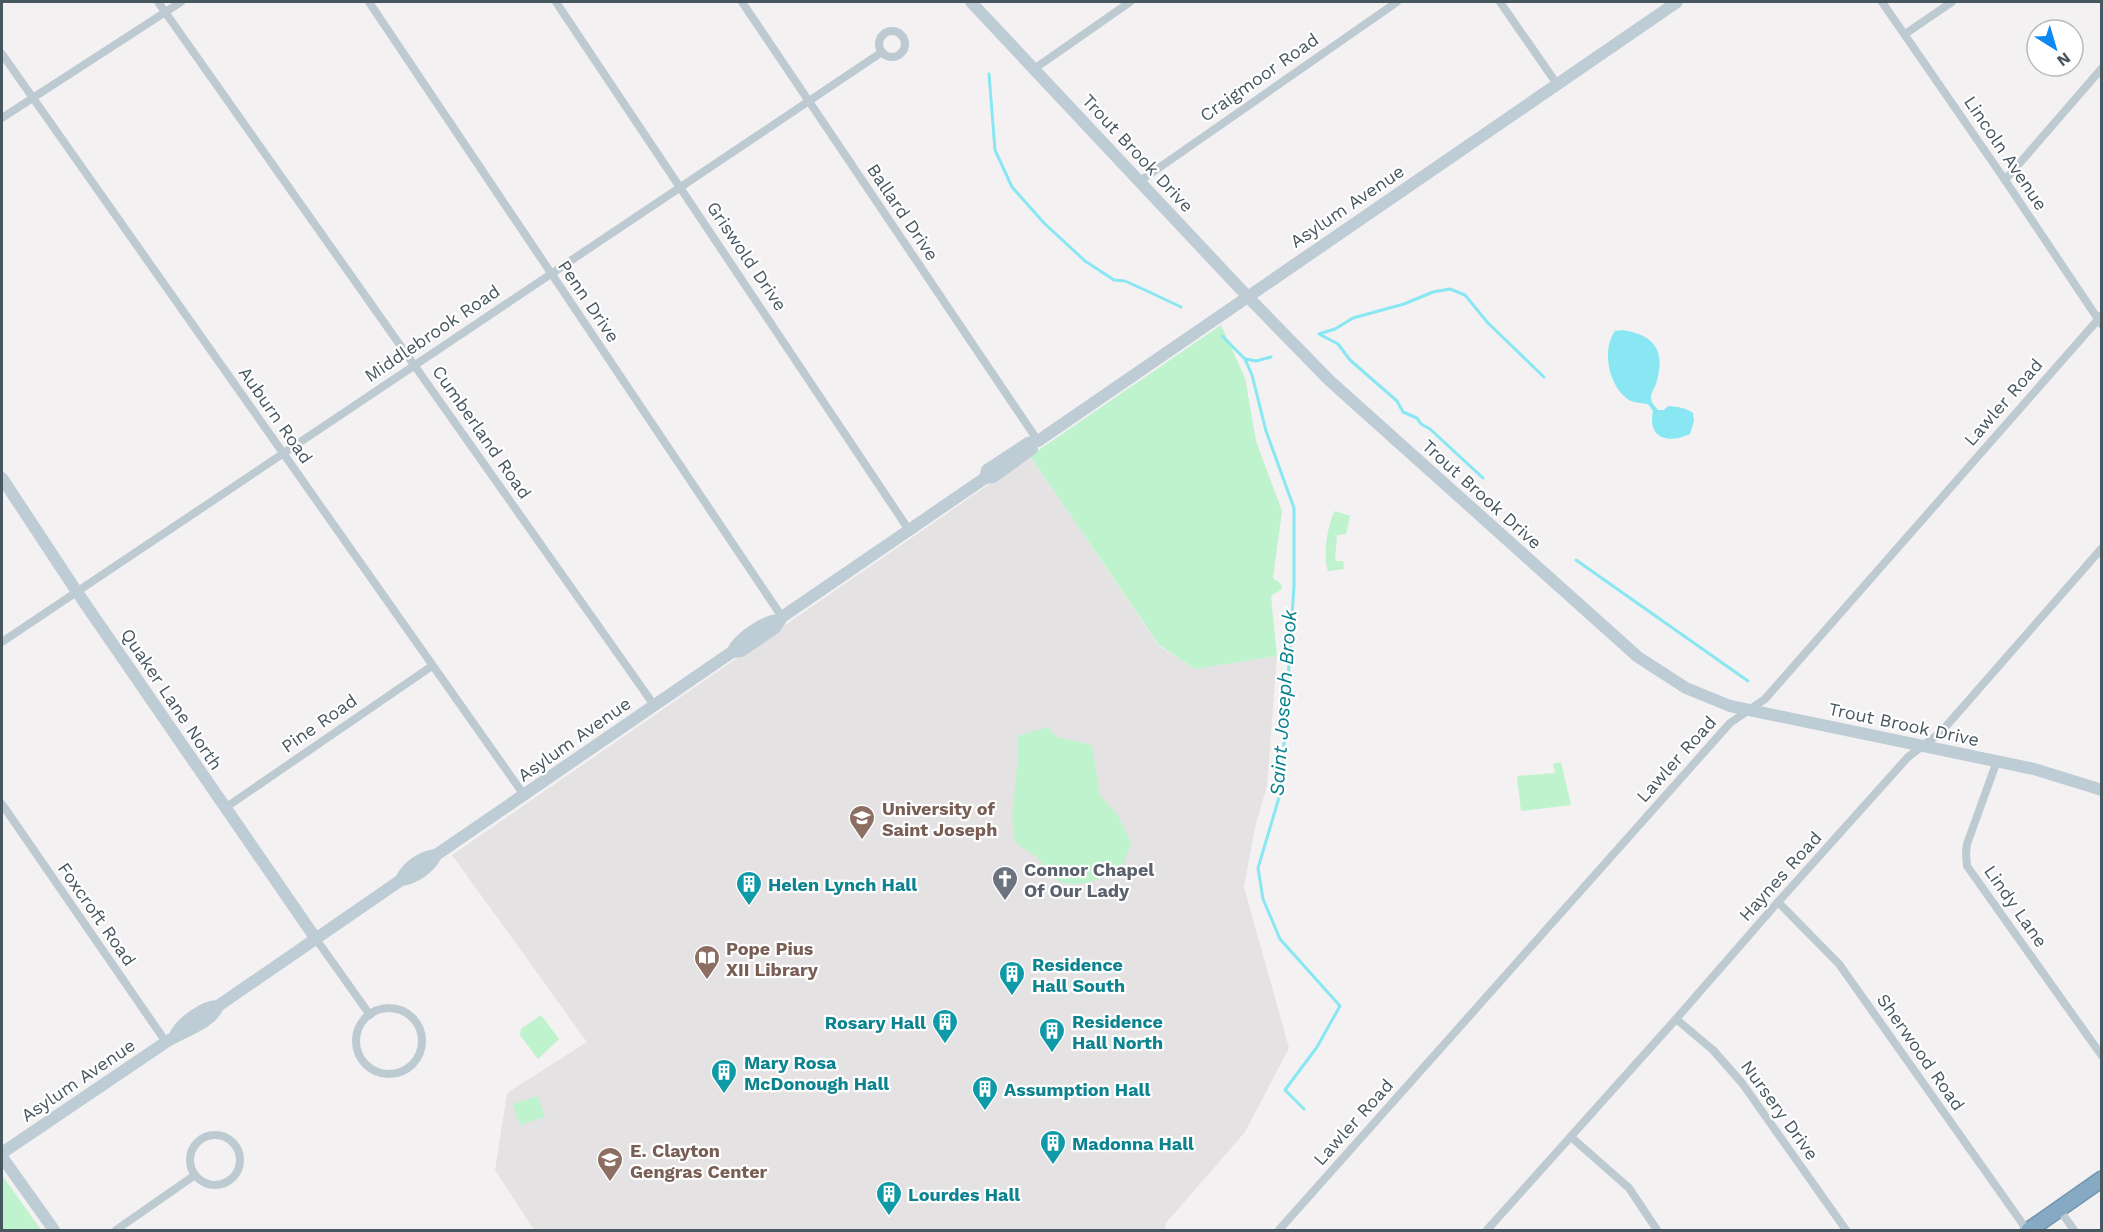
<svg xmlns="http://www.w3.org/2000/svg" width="2103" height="1232" font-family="'Work Sans',sans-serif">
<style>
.education{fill:#e5e2e3}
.green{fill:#bef3cd}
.water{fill:#88e7f2}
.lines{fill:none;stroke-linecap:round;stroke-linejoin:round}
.stream{stroke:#88e7f2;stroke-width:3}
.highway-casing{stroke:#7195ae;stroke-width:18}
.street{stroke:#becad1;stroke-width:8}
.secondary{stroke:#beccd6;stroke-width:12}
.highway{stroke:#86aac3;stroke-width:15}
.labels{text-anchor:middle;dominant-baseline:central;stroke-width:4.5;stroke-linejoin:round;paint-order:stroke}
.street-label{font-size:18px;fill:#475760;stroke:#fff}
.education-label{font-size:18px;font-weight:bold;fill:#785e54;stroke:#fff;text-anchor:start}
.worship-label{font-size:18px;font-weight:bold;fill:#5b616d;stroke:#fff;text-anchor:start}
.culture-label{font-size:18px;font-weight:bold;fill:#0d838f;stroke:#fff;text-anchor:start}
.water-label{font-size:20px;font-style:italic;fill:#06808e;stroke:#fff}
</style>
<rect width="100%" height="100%" fill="#f3f1f1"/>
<path class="education" d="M1030,456L1159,646L1195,669L1277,656L1267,786L1255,827L1244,887L1289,1048L1245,1132L1166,1223L1165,1230H534L495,1170L507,1093L587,1042L452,855Z"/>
<g class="green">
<path d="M1221,325L1245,378L1256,441L1282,511L1273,578L1281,584L1282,589L1271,596L1277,656L1195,669L1159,645L1030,456Z"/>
<path d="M1335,511L1350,516L1346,534L1337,535L1335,561H1343L1344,569L1328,571C1323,556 1327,525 1335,511Z"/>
<path d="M1048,727L1057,737L1092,745L1100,795L1117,814L1131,842L1123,867C1105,879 1077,890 1056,880C1048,876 1047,869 1041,862C1035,854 1023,849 1015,842L1012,819L1018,754L1017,736Z"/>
<path d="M1561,762L1571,805L1521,811L1517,776L1555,773L1553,764Z"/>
<path d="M541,1015L559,1039L538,1059L520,1035L521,1029Z"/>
<path d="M538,1096L545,1117L520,1125L513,1104Z"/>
<path d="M2,1174V1175L41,1230H2Z"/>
</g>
<path class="water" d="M1622,330C1656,335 1666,352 1656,384C1654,389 1651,392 1651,398C1651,403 1655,406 1658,410H1664L1668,406C1677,407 1685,407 1693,413L1694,421L1690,434C1669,444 1647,439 1653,411L1648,404C1642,403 1634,403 1629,400C1609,387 1601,350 1615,331Z"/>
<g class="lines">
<g class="stream">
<path d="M989,74L995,150L1012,187L1044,223L1085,261L1114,280L1125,281L1145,290L1181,307"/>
<path d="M1319,334L1335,329L1353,318L1404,304L1433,292L1450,289L1465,295L1488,323L1544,377"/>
<path d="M1321,335L1338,344L1350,360L1397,401L1403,412L1417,418L1421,424L1430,429L1483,478"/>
<path d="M1222,336L1245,359L1252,375L1266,431L1294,508V585L1281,791L1258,868L1263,899L1280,939L1340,1006L1317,1047L1285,1090L1304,1109"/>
<path d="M1245,359L1256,361L1271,357"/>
<path d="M1576,560L1748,681"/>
</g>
<defs>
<path id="highway" d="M2029,1230L2102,1179"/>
</defs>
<use href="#highway" class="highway-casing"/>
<g class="street">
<path d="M158,2L654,705"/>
<path d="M369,2L782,617"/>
<path d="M556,2L909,530"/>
<path d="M742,2L1038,441"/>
<path d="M1500,2L1557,84"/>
<path d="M1882,2L2005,180L2102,325"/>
<circle cx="892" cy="44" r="13"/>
<path d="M1905,34L1952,2"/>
<path d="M2,54L524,795"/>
<path d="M1034,69L1130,2"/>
<path d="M2,118L181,2"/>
<path d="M2005,180L2102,68"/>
<path d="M1140,181L1397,2"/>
<path d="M2,642L882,52"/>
<path d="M1997,761L1967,844L1966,853L1967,866L2102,1056"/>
<path d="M2,804L166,1042"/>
<path d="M225,808L432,666"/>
<path d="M1778,902L1839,964L2027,1230"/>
<path d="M316,939L370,1015"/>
<circle cx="389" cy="1041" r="33"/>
<path d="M1676,1019L1713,1050L1742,1083L1846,1230"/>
<circle cx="215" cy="1160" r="25"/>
<path d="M1571,1137L1629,1188L1657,1230"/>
<path d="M2059,1209L2074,1230"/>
<path d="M116,1230L195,1175"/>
<path d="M1279,1230L1730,723L1765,699L2102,315"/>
<path d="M1487,1230L1676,1019L1778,902L1908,757L1941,732L2102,548"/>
</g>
<g class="secondary">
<path d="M971,2L1247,296L1330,381L1638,657L1686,688L1730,706L2034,769L2102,790"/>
<path d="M2,478L77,592L316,939"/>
<path d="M985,478L987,470L1028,443L1038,441L1677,2"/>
<path d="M732,652L741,651L775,628L782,617L985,478L993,477L1032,449"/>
<path d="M401,880C406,867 423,856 436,855L732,652C739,638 763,621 779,620"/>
<path d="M175,1036C179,1024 205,1005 218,1006L401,880C414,879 431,867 436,855"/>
<path d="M2,1153L166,1042C181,1032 212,1024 218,1006"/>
<path d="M2,1157L54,1230"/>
</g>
<use href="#highway" class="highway"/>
</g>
<defs>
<symbol id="university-pin" viewBox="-11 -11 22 30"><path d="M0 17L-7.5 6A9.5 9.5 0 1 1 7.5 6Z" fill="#8d6e63" stroke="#fff"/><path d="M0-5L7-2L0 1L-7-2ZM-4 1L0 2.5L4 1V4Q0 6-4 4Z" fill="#fff"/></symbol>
<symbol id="church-pin" viewBox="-11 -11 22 30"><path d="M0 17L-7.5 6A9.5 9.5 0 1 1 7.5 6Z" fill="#6b7280" stroke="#fff"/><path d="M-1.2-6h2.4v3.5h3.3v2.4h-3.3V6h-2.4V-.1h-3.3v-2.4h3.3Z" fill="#fff"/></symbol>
<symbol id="building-pin" viewBox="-11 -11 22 30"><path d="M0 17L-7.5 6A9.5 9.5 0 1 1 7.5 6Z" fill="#0f9aa8" stroke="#fff"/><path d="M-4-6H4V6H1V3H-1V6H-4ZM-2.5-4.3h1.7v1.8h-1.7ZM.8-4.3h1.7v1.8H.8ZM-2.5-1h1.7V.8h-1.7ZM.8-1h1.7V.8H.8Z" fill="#fff"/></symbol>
<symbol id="library-pin" viewBox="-11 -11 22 30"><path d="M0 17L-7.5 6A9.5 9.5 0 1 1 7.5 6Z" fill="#8d6e63" stroke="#fff"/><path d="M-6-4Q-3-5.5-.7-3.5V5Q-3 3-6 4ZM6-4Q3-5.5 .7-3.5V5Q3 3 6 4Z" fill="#fff"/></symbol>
<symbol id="school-pin" viewBox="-11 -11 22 30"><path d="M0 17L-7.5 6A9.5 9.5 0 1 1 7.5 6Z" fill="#8d6e63" stroke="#fff"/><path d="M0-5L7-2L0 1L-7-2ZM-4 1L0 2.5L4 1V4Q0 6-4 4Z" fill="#fff"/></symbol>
</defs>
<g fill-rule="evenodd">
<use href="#university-pin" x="847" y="803" width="30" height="40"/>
<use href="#church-pin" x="990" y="864" width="30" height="40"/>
<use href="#building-pin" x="734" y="869" width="30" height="40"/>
<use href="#library-pin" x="692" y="943" width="30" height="40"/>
<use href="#building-pin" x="997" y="959" width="30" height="40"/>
<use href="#building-pin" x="930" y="1007" width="30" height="40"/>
<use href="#building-pin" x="1037" y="1016" width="30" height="40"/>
<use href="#building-pin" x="709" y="1057" width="30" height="40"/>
<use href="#building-pin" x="970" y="1074" width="30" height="40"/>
<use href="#building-pin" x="1038" y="1128" width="30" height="40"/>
<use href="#school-pin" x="595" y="1145" width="30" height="40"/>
<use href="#building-pin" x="874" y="1179" width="30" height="40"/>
</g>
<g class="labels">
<g class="street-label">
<text transform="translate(1259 77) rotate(-35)">Craigmoor Road</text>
<text transform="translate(1138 153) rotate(47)">Trout Brook Drive</text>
<text transform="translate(2006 153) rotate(56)">Lincoln Avenue</text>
<text transform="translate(1347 206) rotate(-34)">Asylum Avenue</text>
<text transform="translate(903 212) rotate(56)">Ballard Drive</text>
<text transform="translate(747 256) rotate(56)">Griswold Drive</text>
<text transform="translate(589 301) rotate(56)">Penn Drive</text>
<text transform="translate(432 333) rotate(-34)">Middlebrook Road</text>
<text transform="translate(2003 402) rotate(-49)">Lawler Road</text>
<text transform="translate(276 415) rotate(55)">Auburn Road</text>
<text transform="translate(482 432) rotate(55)">Cumberland Road</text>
<text transform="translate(1482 494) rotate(42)">Trout Brook Drive</text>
<text transform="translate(172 699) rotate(56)">Quaker Lane North</text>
<text transform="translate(319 723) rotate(-35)">Pine Road</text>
<text transform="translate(1904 724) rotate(12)">Trout Brook Drive</text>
<text transform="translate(574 739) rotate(-35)">Asylum Avenue</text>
<text transform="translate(1676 759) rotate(-48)">Lawler Road</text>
<text transform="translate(1780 876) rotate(-48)">Haynes Road</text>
<text transform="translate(2016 906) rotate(55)">Lindy Lane</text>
<text transform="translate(97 914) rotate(55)">Foxcroft Road</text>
<text transform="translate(1921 1052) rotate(55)">Sherwood Road</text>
<text transform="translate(78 1080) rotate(-34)">Asylum Avenue</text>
<text transform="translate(1780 1110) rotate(54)">Nursery Drive</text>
<text transform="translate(1353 1122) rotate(-48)">Lawler Road</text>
</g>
<g class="education-label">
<text x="882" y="808">University of<tspan x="882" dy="21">Saint Joseph</tspan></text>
<text x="726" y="948">Pope Pius<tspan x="726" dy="21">XII Library</tspan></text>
<text x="630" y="1150">E. Clayton<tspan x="630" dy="21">Gengras Center</tspan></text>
</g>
<g class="worship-label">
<text x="1024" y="869">Connor Chapel<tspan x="1024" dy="21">Of Our Lady</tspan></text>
</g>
<g class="culture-label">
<text x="768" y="884">Helen Lynch Hall</text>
<text x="1032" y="964">Residence<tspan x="1032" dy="21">Hall South</tspan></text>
<text x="1072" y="1021">Residence<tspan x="1072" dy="21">Hall North</tspan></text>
<text x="926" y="1022" text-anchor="end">Rosary Hall</text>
<text x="744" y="1062">Mary Rosa<tspan x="744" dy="21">McDonough Hall</tspan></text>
<text x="1004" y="1089">Assumption Hall</text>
<text x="1072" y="1143">Madonna Hall</text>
<text x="908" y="1194">Lourdes Hall</text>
</g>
<g class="water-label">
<text transform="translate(1283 703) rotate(-86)">Saint Joseph Brook</text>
</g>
</g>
<rect width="2103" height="1232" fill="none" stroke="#475760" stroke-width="6"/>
<g transform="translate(2055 48) rotate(143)"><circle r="28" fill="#ffffff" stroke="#b5bcbf" stroke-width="1.5"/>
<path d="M0-4.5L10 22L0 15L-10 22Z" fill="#0d89f2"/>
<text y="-9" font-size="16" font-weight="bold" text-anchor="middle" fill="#475760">N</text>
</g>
</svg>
